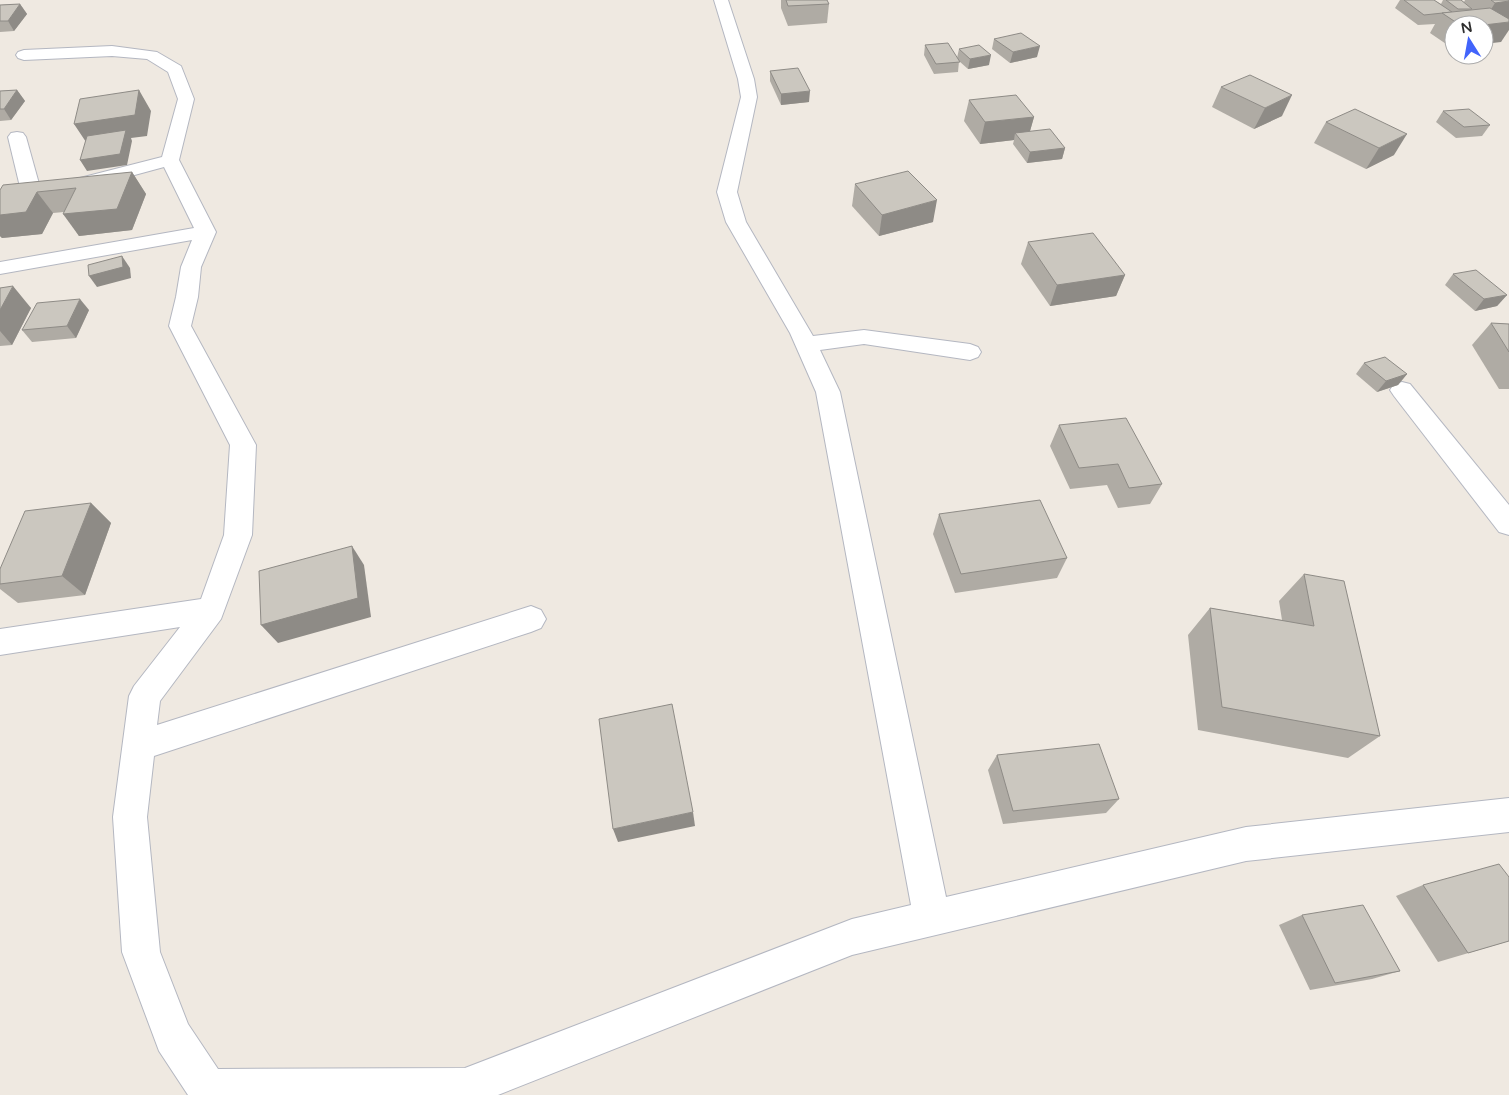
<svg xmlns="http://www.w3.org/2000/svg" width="1509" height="1095" font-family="'Varela Round',sans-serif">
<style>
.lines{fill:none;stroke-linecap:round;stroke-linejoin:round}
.minor-casing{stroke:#b4b7c1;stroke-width:2}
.minor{fill:#fff;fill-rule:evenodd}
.wall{fill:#afaba4}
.shaded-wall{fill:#8e8b86}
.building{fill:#cbc7bf;stroke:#8e8b86}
</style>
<rect width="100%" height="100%" fill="#efe9e1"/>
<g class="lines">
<defs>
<g id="minor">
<path d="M714,0H728L754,79L757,97L737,192L746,222L813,336L864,330L970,344L978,347L981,352L978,357L970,360L864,344L820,350L840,392L946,897L1246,827L1509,798V832L1246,861L852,955L498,1095H188L159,1051L122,952L113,817L129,696L134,686L180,627L0,655V629L201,599L224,535L230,445L169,326L176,297L181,267L192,240L0,274V262L194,228L164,167L83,189L76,187L74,183L76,179L162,157L178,99L168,72L147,59L112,56L24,60L18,58L16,55L18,52L24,50L112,46L157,52L181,66L194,99L179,160L216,232L201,267L198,297L191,326L256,445L252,535L221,619L160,701L157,725L531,606L541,610L546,619L541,628L531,632L154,756L147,817L160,952L188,1024L218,1069L465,1068L852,919L911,905L816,392L790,333L726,222L717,192L741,97L738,79Z"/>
<path d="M17,132L23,133L26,137L41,191L38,195L31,197L24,195L21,191L8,137L11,133Z"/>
<path d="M1402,382L1410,384L1509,505V535L1499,532L1394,396L1390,390L1394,384Z"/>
</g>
</defs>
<use href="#minor" class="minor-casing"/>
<use href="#minor" class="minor"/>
</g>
<g class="wall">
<path d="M781,0H827L829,4L827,23L788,26L781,8Z"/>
<path d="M1400,0H1434L1441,4L1443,0H1461L1464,2L1465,0H1509L1501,42L1484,25H1454V48H1452L1430,33L1435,24L1418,25L1395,8Z"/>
<path d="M20,4L27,14L14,31L0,32V5Z"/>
<path d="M994,39L1037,57L1010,63L992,49Z"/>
<path d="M925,45L957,58L959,49L989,65L968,69L959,61L958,72L934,74L924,55Z"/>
<path d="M770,71L809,102L781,105L770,81Z"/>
<path d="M1221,87L1282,116L1254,129L1212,107Z"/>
<path d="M17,90L25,101L11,120L0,121V91Z"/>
<path d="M969,100L1034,117L1030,131L1065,148L1062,159L1027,163L1013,144L1014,140L980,144L964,121Z"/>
<path d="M1443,111L1490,125L1482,136L1456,138L1436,122Z"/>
<path d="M1326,122L1394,155L1366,169L1314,143Z"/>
<path d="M132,172L146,194L132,230L79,236L64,212L53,213L42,234L2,238L0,236V190Z"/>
<path d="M855,184L933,222L879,236L852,206Z"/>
<path d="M1028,242L1125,275L1116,296L1050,306L1021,264Z"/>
<path d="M1453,274L1507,295L1497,306L1475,311L1445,285Z"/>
<path d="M0,288L31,308L12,345L0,346Z"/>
<path d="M89,310L76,338L32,342L22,330Z"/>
<path d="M1491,323L1509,324V389H1499L1472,345Z"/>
<path d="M1364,363L1407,374L1398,385L1377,392L1356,374Z"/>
<path d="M1059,425L1162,484L1150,504L1118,508L1107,485L1070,489L1050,446Z"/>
<path d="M91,503L111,523L85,595L18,603L0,589V569Z"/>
<path d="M939,514L1067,558L1057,578L955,593L933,534Z"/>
<path d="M1304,574L1380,736L1348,758L1198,730L1188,635L1210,608L1282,620L1279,601Z"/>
<path d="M997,755L1119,799L1106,813L1003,824L988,770Z"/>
<path d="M1423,885L1509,941L1438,962L1396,896Z"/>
<path d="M1302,915L1400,971L1372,979L1310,990L1279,925Z"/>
</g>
<g class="shaded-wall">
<path d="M1509,1V20L1483,22L1495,3Z"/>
<path d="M20,4L27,14L14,31L8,21Z"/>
<path d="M1509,22V30L1501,42L1484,44V25Z"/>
<path d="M1040,46L1037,57L1010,63L1013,52Z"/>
<path d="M991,55L989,65L968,69L970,59Z"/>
<path d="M17,90L25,101L11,120L4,109Z"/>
<path d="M139,90L151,111L147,136L131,138L132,141L127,165L87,171L80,160L88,145L74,124Z"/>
<path d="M810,91L809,102L781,105V94Z"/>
<path d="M1292,95L1282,116L1254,129L1265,108Z"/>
<path d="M1034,117L1028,138L1015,133L1014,140L980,144L985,122Z"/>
<path d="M1407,134L1394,155L1366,169L1379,148Z"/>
<path d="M1065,148L1062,159L1027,163L1030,152Z"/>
<path d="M132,172L146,194L132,230L79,236L63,214Z"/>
<path d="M37,192L53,213L42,234L2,238L0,236V215Z"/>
<path d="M937,200L933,222L879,236L882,215Z"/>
<path d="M122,256L130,268L131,278L97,287L89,276Z"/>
<path d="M1125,275L1116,296L1050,306L1057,285Z"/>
<path d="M13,286L31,308L12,345L0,331V310Z"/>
<path d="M1507,295L1497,306L1475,311L1484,299Z"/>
<path d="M80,299L89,310L76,338L67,326Z"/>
<path d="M1407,374L1398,385L1377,392L1386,381Z"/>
<path d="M91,503L111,523L85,595L62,576Z"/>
<path d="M352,546L364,565L371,617L278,643L261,625Z"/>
<path d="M693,812L695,826L618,842L613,829Z"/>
</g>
<g class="building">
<path d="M786,0H827L829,4L788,6Z"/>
<path d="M1404,0H1434L1452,12L1424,15Z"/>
<path d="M1446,0H1461L1472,9H1458Z"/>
<path d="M1491,0H1509V1L1495,3Z"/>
<path d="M20,4L8,21H0V5Z"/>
<path d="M1490,8L1509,19V22L1484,25H1460L1442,13Z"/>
<path d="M1021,33L1040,46L1013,52L994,39Z"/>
<path d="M948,43L960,62L936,64L925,45Z"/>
<path d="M979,45L991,55L970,59L959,49Z"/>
<path d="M798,68L810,91L781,94L770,71Z"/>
<path d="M1250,75L1292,95L1265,108L1221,87Z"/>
<path d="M17,90L4,109H0V91Z"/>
<path d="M139,90L135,115L74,124L80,99Z"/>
<path d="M1016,95L1034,117L985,122L969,100Z"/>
<path d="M1355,109L1407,134L1379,148L1326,122Z"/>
<path d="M1469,109L1490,125L1464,127L1443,111Z"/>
<path d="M1050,129L1065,148L1030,152L1015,133Z"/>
<path d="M126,130L120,154L80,160L87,136Z"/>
<path d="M908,171L937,200L882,215L855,184Z"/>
<path d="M132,172L117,209L63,214L76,188L37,192L26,212L0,215V190L3,185Z"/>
<path d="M1093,233L1125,275L1057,285L1028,242Z"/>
<path d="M122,256L123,267L89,276L88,265Z"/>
<path d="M1476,270L1507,295L1484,299L1453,274Z"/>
<path d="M13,286L0,310V288Z"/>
<path d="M80,299L67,326L22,330L37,303Z"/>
<path d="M1491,323L1509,324V352Z"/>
<path d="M1385,357L1407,374L1386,381L1364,363Z"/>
<path d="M1126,418L1162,484L1129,488L1118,464L1079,468L1059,425Z"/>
<path d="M1040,500L1067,558L961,574L939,514Z"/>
<path d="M91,503L62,576L0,584V569L25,511Z"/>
<path d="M352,546L358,598L261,625L259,571Z"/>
<path d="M1304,574L1344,581L1380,736L1222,707L1210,608L1314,626Z"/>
<path d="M672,704L693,812L613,829L599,719Z"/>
<path d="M1099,744L1119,799L1013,811L997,755Z"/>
<path d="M1499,864L1509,877V941L1468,953L1423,885Z"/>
<path d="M1363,905L1400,971L1335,983L1302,915Z"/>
</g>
<g transform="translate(1469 40) rotate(349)"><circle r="24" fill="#ffffff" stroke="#ababab"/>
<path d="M0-4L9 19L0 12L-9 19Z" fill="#4264fb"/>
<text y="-8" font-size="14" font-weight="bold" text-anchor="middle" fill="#2e2e2e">N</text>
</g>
</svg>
